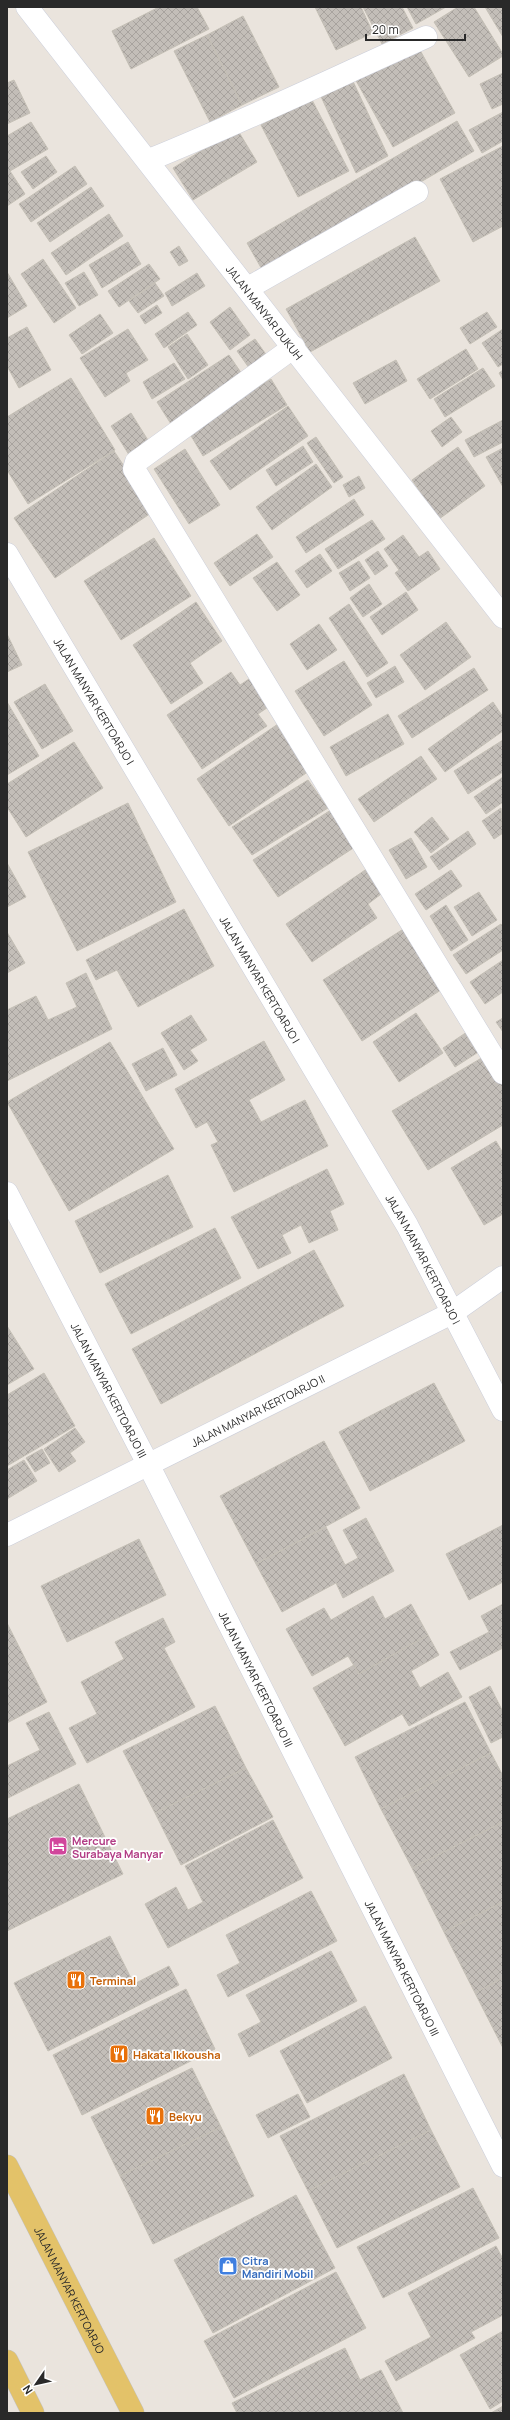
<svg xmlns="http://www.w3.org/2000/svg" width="510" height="2420" font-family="Manrope,sans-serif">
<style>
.building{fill:url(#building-cross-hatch);stroke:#c5c0b6}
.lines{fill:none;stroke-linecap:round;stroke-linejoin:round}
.minor-casing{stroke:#cbceda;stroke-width:23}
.primary-casing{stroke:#c3c3c3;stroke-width:23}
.minor{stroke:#fff;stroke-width:22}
.primary{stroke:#e3c269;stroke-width:22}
.labels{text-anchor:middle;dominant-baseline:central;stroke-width:3.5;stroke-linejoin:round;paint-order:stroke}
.street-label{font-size:11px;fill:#292929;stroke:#fff}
.hotel-label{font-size:11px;font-weight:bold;fill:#b23c85;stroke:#fff;text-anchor:start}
.food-label{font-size:11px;font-weight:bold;fill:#c56008;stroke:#fff;text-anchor:start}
.shop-label{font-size:11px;font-weight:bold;fill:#366cbe;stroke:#fff;text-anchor:start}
</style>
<defs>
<pattern id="building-cross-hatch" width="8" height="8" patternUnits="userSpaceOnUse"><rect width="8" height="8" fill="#c3beb8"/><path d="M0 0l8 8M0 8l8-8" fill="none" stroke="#a8a39e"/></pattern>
</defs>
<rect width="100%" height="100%" fill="#eae4dd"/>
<g class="building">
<path d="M159,7H197L209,29L131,69L112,31Z"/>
<path d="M315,7H361L373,33L336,50Z"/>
<path d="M363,7H402L413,28L382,44Z"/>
<path d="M407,7H446L416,24Z"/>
<path d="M458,7H474L503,54V56L469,77L434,22Z"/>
<path d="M485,7H503V37Z"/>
<path d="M243,16L279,87L242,105L207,35Z"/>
<path d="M207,35L242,105L210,122L174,51Z"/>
<path d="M416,43L455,113L393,147L354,77Z"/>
<path d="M503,73V104L492,109L480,84Z"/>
<path d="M350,75L388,156L356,173L318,90Z"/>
<path d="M14,80L30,113L7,124V83Z"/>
<path d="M311,98L349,171L298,197L261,125Z"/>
<path d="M503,112V141L482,153L469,130Z"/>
<path d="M457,121L474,151L264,273L247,243Z"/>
<path d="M31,122L48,149L10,171L25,194L7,206V136Z"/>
<path d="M237,129L257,162L193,200L173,168Z"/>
<path d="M503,146V226L473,242L440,179Z"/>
<path d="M46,156L57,172L33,189L21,172Z"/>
<path d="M75,166L87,184L31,222L19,204Z"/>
<path d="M91,187L104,206L50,242L37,223Z"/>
<path d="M109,214L123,236L66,275L51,253Z"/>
<path d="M415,237L440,281L310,352L286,309Z"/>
<path d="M128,242L141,264L102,288L89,265Z"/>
<path d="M179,246L188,261L179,266L170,252Z"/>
<path d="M43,259L76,308L54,323L21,274Z"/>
<path d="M149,264L160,279L119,307L108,291Z"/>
<path d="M7,272L27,306L7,318Z"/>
<path d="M84,272L98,295L79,306L65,283Z"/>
<path d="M197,273L205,286L172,306L165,293Z"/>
<path d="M155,283L164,296L138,313L129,301Z"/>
<path d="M157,305L162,313L145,324L140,316Z"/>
<path d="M230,307L250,335L230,350L210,322Z"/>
<path d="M188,312L197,325L164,348L155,334Z"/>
<path d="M487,312L497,327L470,344L460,328Z"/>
<path d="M100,314L113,333L82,354L69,335Z"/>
<path d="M27,327L51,370L19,388L7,366V338Z"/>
<path d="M128,329L148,360L126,373L130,381L105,397L80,358Z"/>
<path d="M503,329V364L498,367L482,343Z"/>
<path d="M187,334L208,365L188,379L168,347Z"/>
<path d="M255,339L270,360L252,372L237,351Z"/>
<path d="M466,349L478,369L430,399L417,379Z"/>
<path d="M229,355L244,377L171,424L157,402Z"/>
<path d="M396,360L407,381L365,404L353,383Z"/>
<path d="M174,363L185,379L152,399L143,382Z"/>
<path d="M483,368L495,386L445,417L434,399Z"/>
<path d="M503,370V380L499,373Z"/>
<path d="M71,378L115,450L28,504L7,470V417Z"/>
<path d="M271,379L287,405L203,456L187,429Z"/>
<path d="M288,406L308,436L230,490L210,461Z"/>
<path d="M131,413L151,445L131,458L111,426Z"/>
<path d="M451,417L462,432L442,447L431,431Z"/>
<path d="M503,420V442L474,457L465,440Z"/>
<path d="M316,437L343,477L334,483L307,443Z"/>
<path d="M303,446L313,462L276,486L266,470Z"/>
<path d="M458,447L485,486L439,519L412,480Z"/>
<path d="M503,448V487L486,457Z"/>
<path d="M185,449L220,505L189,524L154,469Z"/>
<path d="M114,451L154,511L55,578L14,518Z"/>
<path d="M316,464L332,487L272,530L256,507Z"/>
<path d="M359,476L365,488L349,497L343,485Z"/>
<path d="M354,499L364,515L306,553L296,537Z"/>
<path d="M372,520L385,539L338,569L325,549Z"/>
<path d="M257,534L273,557L230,586L214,563Z"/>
<path d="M403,535L419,557L428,551L440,569L408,591L395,573L399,570L384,549Z"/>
<path d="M154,538L191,596L121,640L84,581Z"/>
<path d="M378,551L388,566L375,575L365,560Z"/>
<path d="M320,554L332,571L307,588L295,571Z"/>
<path d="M359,561L370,578L350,591L339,573Z"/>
<path d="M277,562L300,595L277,611L253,578Z"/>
<path d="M369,584L382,604L363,617L350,598Z"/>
<path d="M406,592L418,610L382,635L370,617Z"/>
<path d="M196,602L222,641L190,663L203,683L171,704L133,645Z"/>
<path d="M349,604L388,663L367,677L329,618Z"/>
<path d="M446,622L471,657L425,690L400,655Z"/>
<path d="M319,624L337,650L307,670L290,644Z"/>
<path d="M7,634L22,665L7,672Z"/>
<path d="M344,661L372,705L324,736L295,691Z"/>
<path d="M395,666L404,682L376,698L367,683Z"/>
<path d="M474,668L488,690L412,738L398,716Z"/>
<path d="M231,672L240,685L255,675L274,703L258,714L267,726L202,769L167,715Z"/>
<path d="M45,684L73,731L42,749L14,702Z"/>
<path d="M7,702L39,756L7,775Z"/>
<path d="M493,702L503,717V731L445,772L428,749Z"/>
<path d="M388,714L404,744L346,776L330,747Z"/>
<path d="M281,722L312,769L229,826L197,779Z"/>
<path d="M503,740V772L468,794L454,771Z"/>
<path d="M74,742L103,788L26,837L7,807V784Z"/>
<path d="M421,756L437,779L374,822L358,799Z"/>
<path d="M503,777V802L486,814L474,797Z"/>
<path d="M308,780L328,808L252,855L232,827Z"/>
<path d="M128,803L176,902L77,951L28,852Z"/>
<path d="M334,808L358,845L278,897L253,860Z"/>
<path d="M501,808L503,833L494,839L482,821Z"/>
<path d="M432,817L449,839L431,853L414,832Z"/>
<path d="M468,831L476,844L439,870L430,857Z"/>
<path d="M411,838L427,867L406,879L389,850Z"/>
<path d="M7,863L26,897L7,907Z"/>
<path d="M371,866L389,888L368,904L377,918L312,962L286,924Z"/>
<path d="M451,870L462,886L426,910L415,894Z"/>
<path d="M479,892L497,920L472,936L454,907Z"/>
<path d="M446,905L468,940L451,951L430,916Z"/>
<path d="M184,909L214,966L138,1007L117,970L96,980L86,960Z"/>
<path d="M501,924L503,927V950L466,974L453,955Z"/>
<path d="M405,928L444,988L362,1041L323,980Z"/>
<path d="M7,932L25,963L7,973Z"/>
<path d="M503,960V992L485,1004L470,982Z"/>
<path d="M86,973L112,1029L7,1081V1010L36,996L48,1020L77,1007L66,983Z"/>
<path d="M416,1013L443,1053L399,1082L373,1042Z"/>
<path d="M191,1015L207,1040L190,1050L198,1061L184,1070L161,1033Z"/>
<path d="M503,1018V1032L496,1022Z"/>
<path d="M467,1032L480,1051L455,1067L443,1048Z"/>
<path d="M264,1041L285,1080L249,1100L261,1122L305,1100L328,1146L234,1192L211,1145L218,1142L207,1122L196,1128L175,1089Z"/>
<path d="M110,1042L174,1149L69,1211L7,1102Z"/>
<path d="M163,1048L177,1075L146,1091L132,1064Z"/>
<path d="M490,1053L503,1075V1125L428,1170L392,1111Z"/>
<path d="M496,1141L503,1153V1214L484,1225L451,1168Z"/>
<path d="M327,1169L344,1204L330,1211L338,1230L309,1243L301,1225L282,1235L291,1253L258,1269L231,1217Z"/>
<path d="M168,1175L193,1227L100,1273L75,1221Z"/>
<path d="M215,1228L241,1278L131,1334L105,1284Z"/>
<path d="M314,1250L344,1306L161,1404L132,1349Z"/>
<path d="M7,1326L34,1369L7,1385Z"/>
<path d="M44,1373L75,1426L7,1466V1395Z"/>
<path d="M434,1383L465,1441L370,1491L339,1432Z"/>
<path d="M75,1428L85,1442L70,1453L76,1461L59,1472L44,1449Z"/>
<path d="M324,1441L360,1508L256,1564L220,1496Z"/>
<path d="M42,1449L50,1463L35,1472L26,1458Z"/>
<path d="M24,1460L37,1481L7,1499V1470Z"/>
<path d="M366,1518L394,1571L343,1598L336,1583L282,1612L256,1564L326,1527L345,1565L358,1558L343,1530Z"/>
<path d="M503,1525V1582L469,1600L446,1554Z"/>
<path d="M139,1539L166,1595L67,1642L41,1586Z"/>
<path d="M373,1596L385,1619L411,1604L428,1635L359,1674L348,1656L312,1676L286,1629L324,1608L331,1620Z"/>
<path d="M503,1604V1648L460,1670L450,1652L489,1632L481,1616Z"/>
<path d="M163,1618L175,1642L164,1648L195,1707L87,1763L69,1728L97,1714L81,1682L124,1659L115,1642Z"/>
<path d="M7,1623L47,1702L7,1723Z"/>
<path d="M428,1635L439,1655L411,1671L420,1688L448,1672L462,1697L409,1726L402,1714L345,1746L313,1688L354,1665L359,1674Z"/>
<path d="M490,1686L503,1712V1737L491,1743L469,1697Z"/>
<path d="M465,1702L491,1753L381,1809L355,1757Z"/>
<path d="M215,1706L246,1768L155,1813L123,1751Z"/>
<path d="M49,1712L76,1764L8,1798L7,1766L40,1750L26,1723Z"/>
<path d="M491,1753L503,1776V1822L412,1868L381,1809Z"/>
<path d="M246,1768L273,1817L181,1865L155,1813Z"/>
<path d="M79,1784L123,1874L7,1931V1819Z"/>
<path d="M273,1820L303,1878L168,1948L145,1904L176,1887L188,1910L203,1902L185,1866Z"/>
<path d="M503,1822V1902L444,1932L412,1868Z"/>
<path d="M311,1891L337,1941L228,1997L217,1975L240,1963L226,1935Z"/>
<path d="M503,1902V1978L475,1993L444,1932Z"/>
<path d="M110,1936L134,1984L169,1966L179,1985L48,2051L14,1983Z"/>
<path d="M331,1951L357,2001L249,2057L238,2034L261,2022L246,1995Z"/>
<path d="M503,1978V2048L475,1993Z"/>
<path d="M186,1989L215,2049L82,2115L53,2055Z"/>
<path d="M365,2006L392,2058L307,2103L280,2051Z"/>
<path d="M192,2068L221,2127L120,2176L91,2117Z"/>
<path d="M404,2074L431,2130L308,2191L280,2136Z"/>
<path d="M298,2094L310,2117L268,2138L256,2115Z"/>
<path d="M221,2127L254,2196L153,2244L120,2176Z"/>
<path d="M431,2130L460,2187L337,2248L308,2191Z"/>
<path d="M473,2188L499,2238L383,2298L357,2247Z"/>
<path d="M296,2195L335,2268L213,2333L174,2260Z"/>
<path d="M496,2246L503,2259V2315L471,2332L475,2338L396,2381L385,2361L431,2337L408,2293Z"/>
<path d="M336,2272L366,2328L234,2398L204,2341Z"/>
<path d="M503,2331V2401L490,2409L460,2355Z"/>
<path d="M345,2348L360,2380L381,2370L403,2413H237L232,2403Z"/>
<path d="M503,2406V2413H491Z"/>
</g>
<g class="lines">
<defs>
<g id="minor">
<path id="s1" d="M27,7L503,617"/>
<path d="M149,160C243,122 334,78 426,37"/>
<path d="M248,288L417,192"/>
<path d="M294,347L136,462L134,469L503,1073"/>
<path id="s2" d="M7,554L407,1225L503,1410"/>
<path id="s3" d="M7,1193L148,1464L503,2166"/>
<path id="s4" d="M7,1535L452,1313L503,1277"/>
</g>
<g id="primary">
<path id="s5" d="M7,2166L133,2413"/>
<path d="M7,2361L33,2413"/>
</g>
</defs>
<use href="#minor" class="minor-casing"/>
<use href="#primary" class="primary-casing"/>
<use href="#minor" class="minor"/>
<use href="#primary" class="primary"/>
</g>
<defs>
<symbol id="hotel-square" viewBox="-11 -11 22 22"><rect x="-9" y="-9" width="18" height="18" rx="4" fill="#d1479c" stroke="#fff"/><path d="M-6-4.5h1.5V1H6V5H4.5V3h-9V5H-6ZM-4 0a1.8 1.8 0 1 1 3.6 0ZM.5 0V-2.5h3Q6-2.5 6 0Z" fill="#fff"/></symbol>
<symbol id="restaurant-square" viewBox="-11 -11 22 22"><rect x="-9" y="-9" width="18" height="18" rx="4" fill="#e8710a" stroke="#fff"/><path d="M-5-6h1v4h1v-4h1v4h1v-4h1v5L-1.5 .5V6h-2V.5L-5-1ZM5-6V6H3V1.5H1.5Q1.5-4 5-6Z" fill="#fff"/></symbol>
<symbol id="shop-square" viewBox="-11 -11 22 22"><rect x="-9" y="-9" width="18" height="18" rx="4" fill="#3f7fe0" stroke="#fff"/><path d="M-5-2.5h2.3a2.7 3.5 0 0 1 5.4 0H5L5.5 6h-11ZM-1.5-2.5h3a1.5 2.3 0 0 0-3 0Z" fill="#fff"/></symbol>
</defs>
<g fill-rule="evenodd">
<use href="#hotel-square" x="47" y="1835" width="22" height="22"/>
<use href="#restaurant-square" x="65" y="1969" width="22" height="22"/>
<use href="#restaurant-square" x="108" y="2043" width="22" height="22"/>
<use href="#restaurant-square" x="144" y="2105" width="22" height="22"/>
<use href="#shop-square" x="217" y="2255" width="22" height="22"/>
</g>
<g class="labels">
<g class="street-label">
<text stroke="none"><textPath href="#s1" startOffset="387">JALAN MANYAR DUKUH</textPath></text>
<text stroke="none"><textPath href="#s2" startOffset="171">JALAN MANYAR KERTOARJO I</textPath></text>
<text stroke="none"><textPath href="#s2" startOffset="495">JALAN MANYAR KERTOARJO I</textPath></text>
<text stroke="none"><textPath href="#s2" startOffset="819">JALAN MANYAR KERTOARJO I</textPath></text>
<text stroke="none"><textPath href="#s3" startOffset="222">JALAN MANYAR KERTOARJO III</textPath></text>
<text stroke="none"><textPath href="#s4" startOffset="280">JALAN MANYAR KERTOARJO II</textPath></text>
<text stroke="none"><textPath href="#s3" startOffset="546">JALAN MANYAR KERTOARJO III</textPath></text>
<text stroke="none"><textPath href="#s3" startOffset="870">JALAN MANYAR KERTOARJO III</textPath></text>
<text stroke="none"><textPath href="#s5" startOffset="139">JALAN MANYAR KERTOARJO</textPath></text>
</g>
<g class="hotel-label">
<text x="72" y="1840">Mercure<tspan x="72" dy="13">Surabaya Manyar</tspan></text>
</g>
<g class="food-label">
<text x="90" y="1980">Terminal</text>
<text x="133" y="2054">Hakata Ikkousha</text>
<text x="169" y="2116">Bekyu</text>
</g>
<g class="shop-label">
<text x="242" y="2260">Citra<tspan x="242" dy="13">Mandiri Mobil</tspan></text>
</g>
</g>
<rect width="510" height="2420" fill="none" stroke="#292929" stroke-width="16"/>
<g transform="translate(36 2384) rotate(236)" stroke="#ffffff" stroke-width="3" paint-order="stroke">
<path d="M0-3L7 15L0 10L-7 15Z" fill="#292929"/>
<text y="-6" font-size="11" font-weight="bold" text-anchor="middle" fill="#292929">N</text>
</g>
<path d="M366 34v6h99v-6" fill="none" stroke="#292929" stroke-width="2"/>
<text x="372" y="34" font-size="12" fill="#292929" stroke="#ffffff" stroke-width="3" paint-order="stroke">20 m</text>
</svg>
